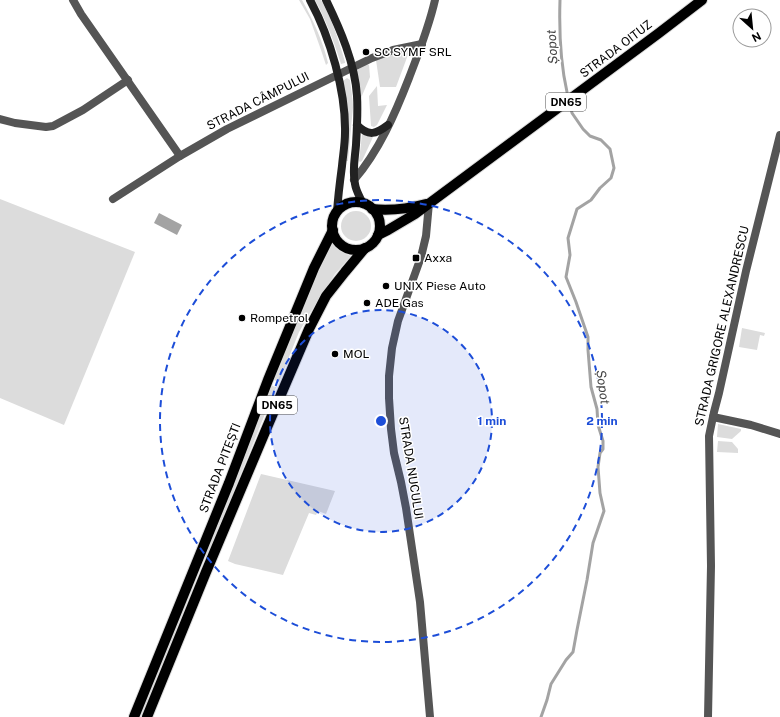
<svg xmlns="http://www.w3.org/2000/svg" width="780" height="717" font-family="'Public Sans',sans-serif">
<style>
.green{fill:#dcdcdc}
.water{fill:#a3a3a3}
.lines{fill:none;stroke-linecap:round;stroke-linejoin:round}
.stream{stroke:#a3a3a3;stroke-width:3}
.primary-casing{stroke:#dbdbdb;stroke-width:12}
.street{stroke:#555;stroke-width:8}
.secondary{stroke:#222;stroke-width:8}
.primary{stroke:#000;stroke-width:10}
.ring{fill:none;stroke:#1d4ed8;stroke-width:2;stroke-dasharray:7 5}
.poi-dot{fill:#000;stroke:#fff;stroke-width:1.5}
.labels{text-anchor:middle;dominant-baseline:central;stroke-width:3;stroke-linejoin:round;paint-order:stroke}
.shield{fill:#fff;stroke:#4c4c4c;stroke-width:1}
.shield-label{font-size:11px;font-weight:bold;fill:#000}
.street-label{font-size:12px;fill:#000;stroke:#fff}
.poi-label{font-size:12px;fill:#000;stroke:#fff;text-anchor:start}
.water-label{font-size:13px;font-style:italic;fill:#444;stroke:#fff}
.centre{fill:#1d4ed8;stroke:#fff;stroke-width:2}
.ring-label{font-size:12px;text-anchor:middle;font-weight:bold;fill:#1d4ed8;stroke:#fff;stroke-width:3;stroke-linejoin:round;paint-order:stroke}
</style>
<rect width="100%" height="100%" fill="#fff"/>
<g class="green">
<path d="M299,0H302C313,20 323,41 328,63L326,65L321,50L310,19Z"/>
<path d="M315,0H321C332,19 339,41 345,62V63L341,64C334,42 326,20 315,0Z"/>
<path d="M407,49L409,52L396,87H380L376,60Z"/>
<path d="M367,64L369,65L370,77L361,98L357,70Z"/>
<path d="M347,78L350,80C351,89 353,99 353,108C351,125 350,143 348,161H346L343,81Z"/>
<path d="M377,86L378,106L387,105L377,125L374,127L371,126L369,96Z"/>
<path d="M362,134L373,137L362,161L360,162L359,161Z"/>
<path d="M0,199L135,252L64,425L0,398Z"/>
<circle cx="356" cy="226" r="15"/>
<path d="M331,241C335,249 342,253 351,256L335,274L310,313L299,332L279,382L272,379Z"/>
<path d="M742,328L765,333L764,336L760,335L757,350L739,347Z"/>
<path d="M269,385L276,387L208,555L206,557H204Z"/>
<path d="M718,424L741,429V431L732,439L717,437Z"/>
<path d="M718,441L732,442L738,449V453L717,452Z"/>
<path d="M261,474L335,491L326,514L318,511L316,515L309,513L283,575L235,564L228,561Z"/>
<path d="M191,585L193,586L176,631V636L145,717H142L144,705Z"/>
</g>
<path class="water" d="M159,213L182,225L177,235L154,223Z"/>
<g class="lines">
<g class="stream">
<path d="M560,0C559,31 560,61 567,92"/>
<path d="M541,717L547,700L551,684L566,660L573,652L577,630L587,580L593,543L604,511L600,493L598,467L600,453L603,449V441L598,425L597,409L591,387L588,350V337L576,302L566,277L570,255L568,238L577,209L591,200L600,188L611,178L614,168L610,149L601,140L590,136L583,129L572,113L571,109"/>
</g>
<defs>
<g id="primary">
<circle cx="356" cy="226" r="24"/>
<path d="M372,209C391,211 407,209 426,204"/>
<path d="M378,235L388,230L415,214L659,33L702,0"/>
<path d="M134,717L229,483L268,380L314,268L333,230"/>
<path d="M147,717L206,572L265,432L309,329L326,296L345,272L365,248"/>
</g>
</defs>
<use href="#primary" class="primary-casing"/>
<g class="street">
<path d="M73,0L81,14L180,156"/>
<path d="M0,119L15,123L46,127L53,126L83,110L128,80"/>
<path d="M354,180C379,151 395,114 409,78C419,52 429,27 435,0"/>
<path d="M113,199L180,156L227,129L372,58L393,50L422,44"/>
<path d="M429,203L426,236L421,257L398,321L392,348L389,376V398L391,429L394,453L401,482L406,508L420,602L430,717"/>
<path d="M713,417L751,425L780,434"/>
<path d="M708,717L711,566L709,436L714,412L719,393L746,271L780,135"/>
</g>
<g class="secondary">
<path d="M310,0C330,37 346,91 345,133C345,144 343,155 342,166C340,181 338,197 337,212"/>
<path d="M326,0C340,29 355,63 357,96C358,112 357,128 356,145C355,158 352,171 355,184C356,191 360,197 363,204"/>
<path d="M357,125C369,137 376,134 388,125"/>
</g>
<use href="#primary" class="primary"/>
</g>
<circle cx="381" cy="421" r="111" fill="#1d4ed8" fill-opacity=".12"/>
<g class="ring">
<circle cx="381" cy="421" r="111"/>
<circle cx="381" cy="421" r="221"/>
</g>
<g class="poi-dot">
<circle cx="366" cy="52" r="4"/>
<rect x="412" y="254" width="8" height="8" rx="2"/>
<circle cx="386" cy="286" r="4"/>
<circle cx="367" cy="303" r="4"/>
<circle cx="242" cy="318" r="4"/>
<circle cx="335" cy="354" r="4"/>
</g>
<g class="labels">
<g class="shield">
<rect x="546" y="93" width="40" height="18" rx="3"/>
<rect x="257" y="396" width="40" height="18" rx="3"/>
</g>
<g class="shield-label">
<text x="566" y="102">DN65</text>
<text x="277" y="405">DN65</text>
</g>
<g class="street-label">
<text transform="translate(616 49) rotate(-37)">STRADA OITUZ</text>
<text transform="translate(258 101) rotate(-27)">STRADA CÂMPULUI</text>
<text transform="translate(722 326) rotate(-77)">STRADA GRIGORE ALEXANDRESCU</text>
<text transform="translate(220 468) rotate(-69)">STRADA PITEȘTI</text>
<text transform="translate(411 468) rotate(81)">STRADA NUCULUI</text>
</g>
<g class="poi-label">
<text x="374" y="52">SC SYMF SRL</text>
<text x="424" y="258">Axxa</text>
<text x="394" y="286">UNIX Piese Auto</text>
<text x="375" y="303">ADE Gas</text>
<text x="250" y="318">Rompetrol</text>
<text x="343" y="354">MOL</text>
</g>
<g class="water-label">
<text transform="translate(552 47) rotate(-93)">Șopot</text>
<text transform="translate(603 387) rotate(82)">Șopot</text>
</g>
</g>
<circle cx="381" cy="421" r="6" class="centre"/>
<g class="ring-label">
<text x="492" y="425">1 min</text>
<text x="602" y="425">2 min</text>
</g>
<g transform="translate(752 28) rotate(153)"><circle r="19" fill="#ffffff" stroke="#999999"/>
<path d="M0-3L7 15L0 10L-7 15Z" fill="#000000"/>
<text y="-6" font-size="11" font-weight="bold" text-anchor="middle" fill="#000000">N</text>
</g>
</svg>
